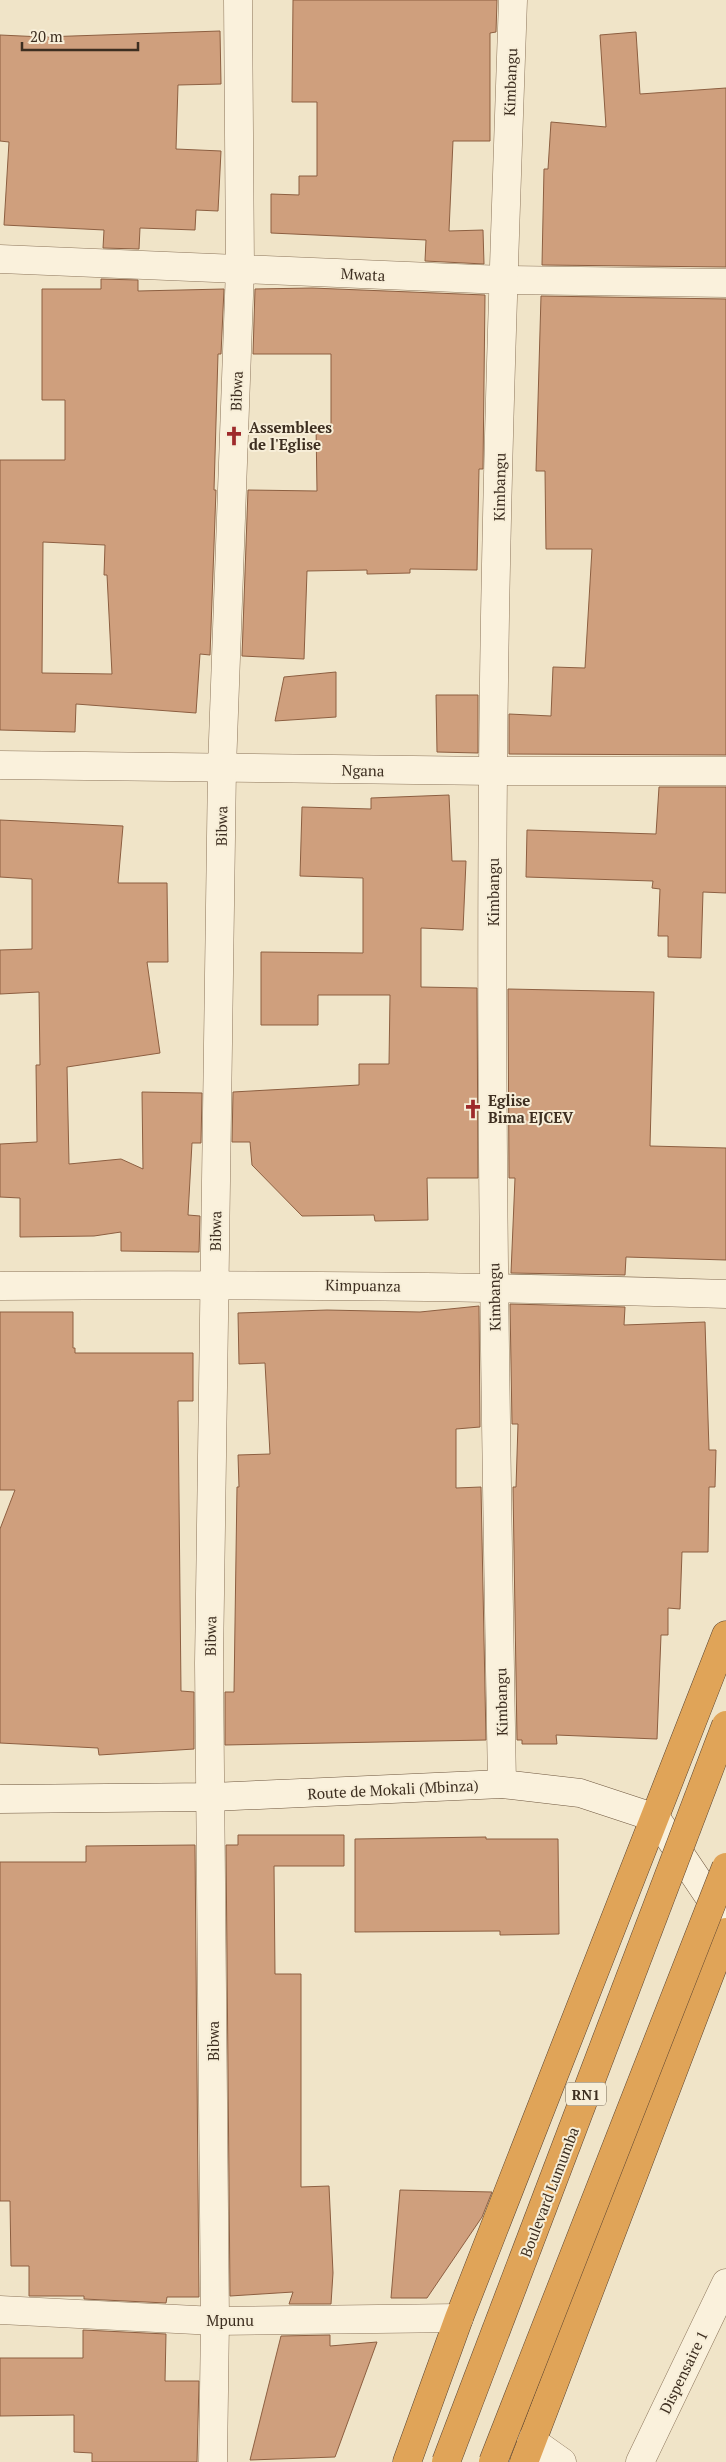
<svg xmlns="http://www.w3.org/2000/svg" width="726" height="2462" font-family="'PT Serif',serif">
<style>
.building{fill:#cf9f7d;stroke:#8d5f41;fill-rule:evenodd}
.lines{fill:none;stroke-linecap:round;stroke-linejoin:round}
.street-casing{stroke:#8d765c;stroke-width:29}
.secondary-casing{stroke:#6f573f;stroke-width:29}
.highway-casing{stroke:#5b4430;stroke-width:29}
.street{stroke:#faf1dc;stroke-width:28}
.secondary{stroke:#faf1dc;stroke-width:28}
.highway{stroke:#e0a458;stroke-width:28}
.highway-bridge-casing{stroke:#5b4430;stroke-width:29;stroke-linecap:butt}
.highway-bridge{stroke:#e0a458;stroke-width:28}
.labels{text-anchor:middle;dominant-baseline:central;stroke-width:4;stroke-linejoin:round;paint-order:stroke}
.shield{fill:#f7eed8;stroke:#756857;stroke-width:1}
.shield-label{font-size:14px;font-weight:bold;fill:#3d2e20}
.street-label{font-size:15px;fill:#3d2e20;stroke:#f7eed8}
.poi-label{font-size:15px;font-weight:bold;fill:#3d2e20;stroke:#f7eed8;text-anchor:start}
</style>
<rect width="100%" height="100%" fill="#f0e4c8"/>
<g class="building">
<path d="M293,0H497L496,32L490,33V141H453L449,231L483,230L484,264L425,261L426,240L271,233V194L299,195V176H317V102H292Z"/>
<path d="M220,31L221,84L178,85L176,149L221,151L218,211L196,210L195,230L140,228L139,249L103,248L104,230L4,225L9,142L0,141V35L43,37Z"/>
<path d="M636,32L640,94L726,88V267L542,265L544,169H548L551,122L606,127L600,35Z"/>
<path d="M101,279L138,280V291L224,289L221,354H218L214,490H216L210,655L200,654L196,713L76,704L75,732L0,730V460H65V400H42V289H101ZM43,542L105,545L104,575H107L112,674L42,673Z"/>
<path d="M312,288L485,295L483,469H479L477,570L410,569V573L367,574V570L307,571L304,659L242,656L248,490L317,491L316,425H331V354H253L255,289Z"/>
<path d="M541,296L726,299V755L509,754V714L551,716L553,667L585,668L592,549H546L545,471H536Z"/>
<path d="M336,672V717L275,721L284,677Z"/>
<path d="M436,695H478V753L437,752Z"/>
<path d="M659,787H726V893L703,892L701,958L668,957V936H658L660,889L652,888L653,881L526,877L527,830L656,834Z"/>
<path d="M449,795L452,861H466L463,930L421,928V987L477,988L478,1178H427L428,1220L375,1221L374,1215L302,1216L252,1165L250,1142H232L233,1092L359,1085V1064H389L390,995H318V1025H261V952L363,953V878L300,876L302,807L371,809V798Z"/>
<path d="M0,820L123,826L118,883H167L168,962H147L160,1053L67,1067L69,1164L121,1159L143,1169L142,1092L202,1093L201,1143H192L188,1215L200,1216L199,1252L121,1251V1232L94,1236L20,1237V1198L0,1197V1144L37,1142L36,1065H40L39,992L0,994V950L32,949V879L0,877Z"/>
<path d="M508,989L654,992L650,1146L726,1148V1260L626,1257L625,1275L511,1273L515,1178H509Z"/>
<path d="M510,1304L625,1307L624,1325L705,1322L709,1450H716L715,1487H709L708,1552H682L680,1609L668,1608V1635H661L657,1739L556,1735L557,1744H522V1740H517L513,1487H516L518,1424H512Z"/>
<path d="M479,1306L480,1427L456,1429V1488L481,1487L486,1740L225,1745V1692H234L237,1487H239L238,1455L270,1454L265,1363L239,1364L238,1313L327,1310L420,1312Z"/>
<path d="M0,1312H73V1348H75V1353H193V1401H178L181,1691L194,1692V1749L99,1755L98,1748L0,1743V1529L15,1490H0Z"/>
<path d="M238,1835H344V1866H274L275,1974H301V2187L329,2186L333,2273L331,2304H289L293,2292L230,2296L226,1845H238Z"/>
<path d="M486,1837V1839H558L559,1934L500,1935V1931L355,1932V1839Z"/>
<path d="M195,1845L199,2297H167L166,2303L84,2299V2296H29V2266H11L10,2201H0V1862H86V1846Z"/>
<path d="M400,2190L492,2192L482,2217L427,2298H391Z"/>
<path d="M83,2330L166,2334L165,2381H199L197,2462H92V2453L74,2452V2415L0,2416V2358H83Z"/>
<path d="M330,2335V2346L377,2342L335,2457L250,2460L281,2336Z"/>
</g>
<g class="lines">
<defs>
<g id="street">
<path d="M0,259L503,280L726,283"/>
<path d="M0,765L493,771H726"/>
<path d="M0,1286C242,1284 484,1286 726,1294"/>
<path d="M502,1784C496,1447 490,1109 493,771C495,514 504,257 513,0"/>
<path d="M0,2310L215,2321L459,2318"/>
<path d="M531,2440L562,2462"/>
<path d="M213,2462L215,2321L209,1663L222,768L240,268L238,0"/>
<path d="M640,2462L726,2283"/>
</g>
<path id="secondary" d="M0,1799L212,1797L502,1784L580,1793L656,1818L726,1922"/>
<g id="highway">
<path d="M407,2462L459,2318L726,1635"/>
<path d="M524,2462L726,1932"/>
</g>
</defs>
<use href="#street" class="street-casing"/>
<use href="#secondary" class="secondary-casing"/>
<use href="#highway" class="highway-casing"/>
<use href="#street" class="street"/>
<use href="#secondary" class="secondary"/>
<use href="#highway" class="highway"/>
<defs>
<g id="highway-bridge">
<path d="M446,2462L726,1725"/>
<path d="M493,2462L726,1867"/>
</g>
</defs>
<use href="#highway-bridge" class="highway-bridge-casing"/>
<use href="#highway-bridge" class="highway-bridge"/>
</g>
<defs>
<symbol id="church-bare" viewBox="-9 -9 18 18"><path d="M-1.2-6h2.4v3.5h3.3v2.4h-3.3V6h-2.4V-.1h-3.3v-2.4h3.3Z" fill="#9e2a2b" stroke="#f7eed8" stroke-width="2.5" paint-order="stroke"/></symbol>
</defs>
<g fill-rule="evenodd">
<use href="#church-bare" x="220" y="422" width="28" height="28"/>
<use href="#church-bare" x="459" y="1095" width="28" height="28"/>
</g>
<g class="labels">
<rect class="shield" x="566" y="2082.5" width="40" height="23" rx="4"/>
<g class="shield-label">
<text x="586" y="2094">RN1</text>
</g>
<g class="street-label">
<text transform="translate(510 82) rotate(-88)">Kimbangu</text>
<text transform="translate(363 274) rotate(3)">Mwata</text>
<text transform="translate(236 391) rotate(-88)">Bibwa</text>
<text transform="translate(499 487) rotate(-89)">Kimbangu</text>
<text transform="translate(363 770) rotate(1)">Ngana</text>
<text transform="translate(221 826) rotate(-89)">Bibwa</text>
<text transform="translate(493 892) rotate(-90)">Kimbangu</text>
<text transform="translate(215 1231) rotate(-89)">Bibwa</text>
<text transform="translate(363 1285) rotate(1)">Kimpuanza</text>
<text transform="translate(494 1297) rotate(-91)">Kimbangu</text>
<text transform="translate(210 1636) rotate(-89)">Bibwa</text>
<text transform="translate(501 1702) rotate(-91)">Kimbangu</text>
<text transform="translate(393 1789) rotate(-3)">Route de Mokali (Mbinza)</text>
<text transform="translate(213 2041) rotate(-90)">Bibwa</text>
<text transform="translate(549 2192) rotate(-69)">Boulevard Lumumba</text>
<text x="230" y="2320">Mpunu</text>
<text transform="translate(683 2372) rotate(-64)">Dispensaire 1</text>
</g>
<g class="poi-label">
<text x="249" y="427">Assemblees<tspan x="249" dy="17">de l'Eglise</tspan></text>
<text x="488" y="1100">Eglise<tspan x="488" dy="17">Bima EJCEV</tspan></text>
</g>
</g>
<path d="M22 42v8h116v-8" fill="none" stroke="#3d2e20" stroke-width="2.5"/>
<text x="30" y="42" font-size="15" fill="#3d2e20" stroke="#f7eed8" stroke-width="4" paint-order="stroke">20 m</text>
</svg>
